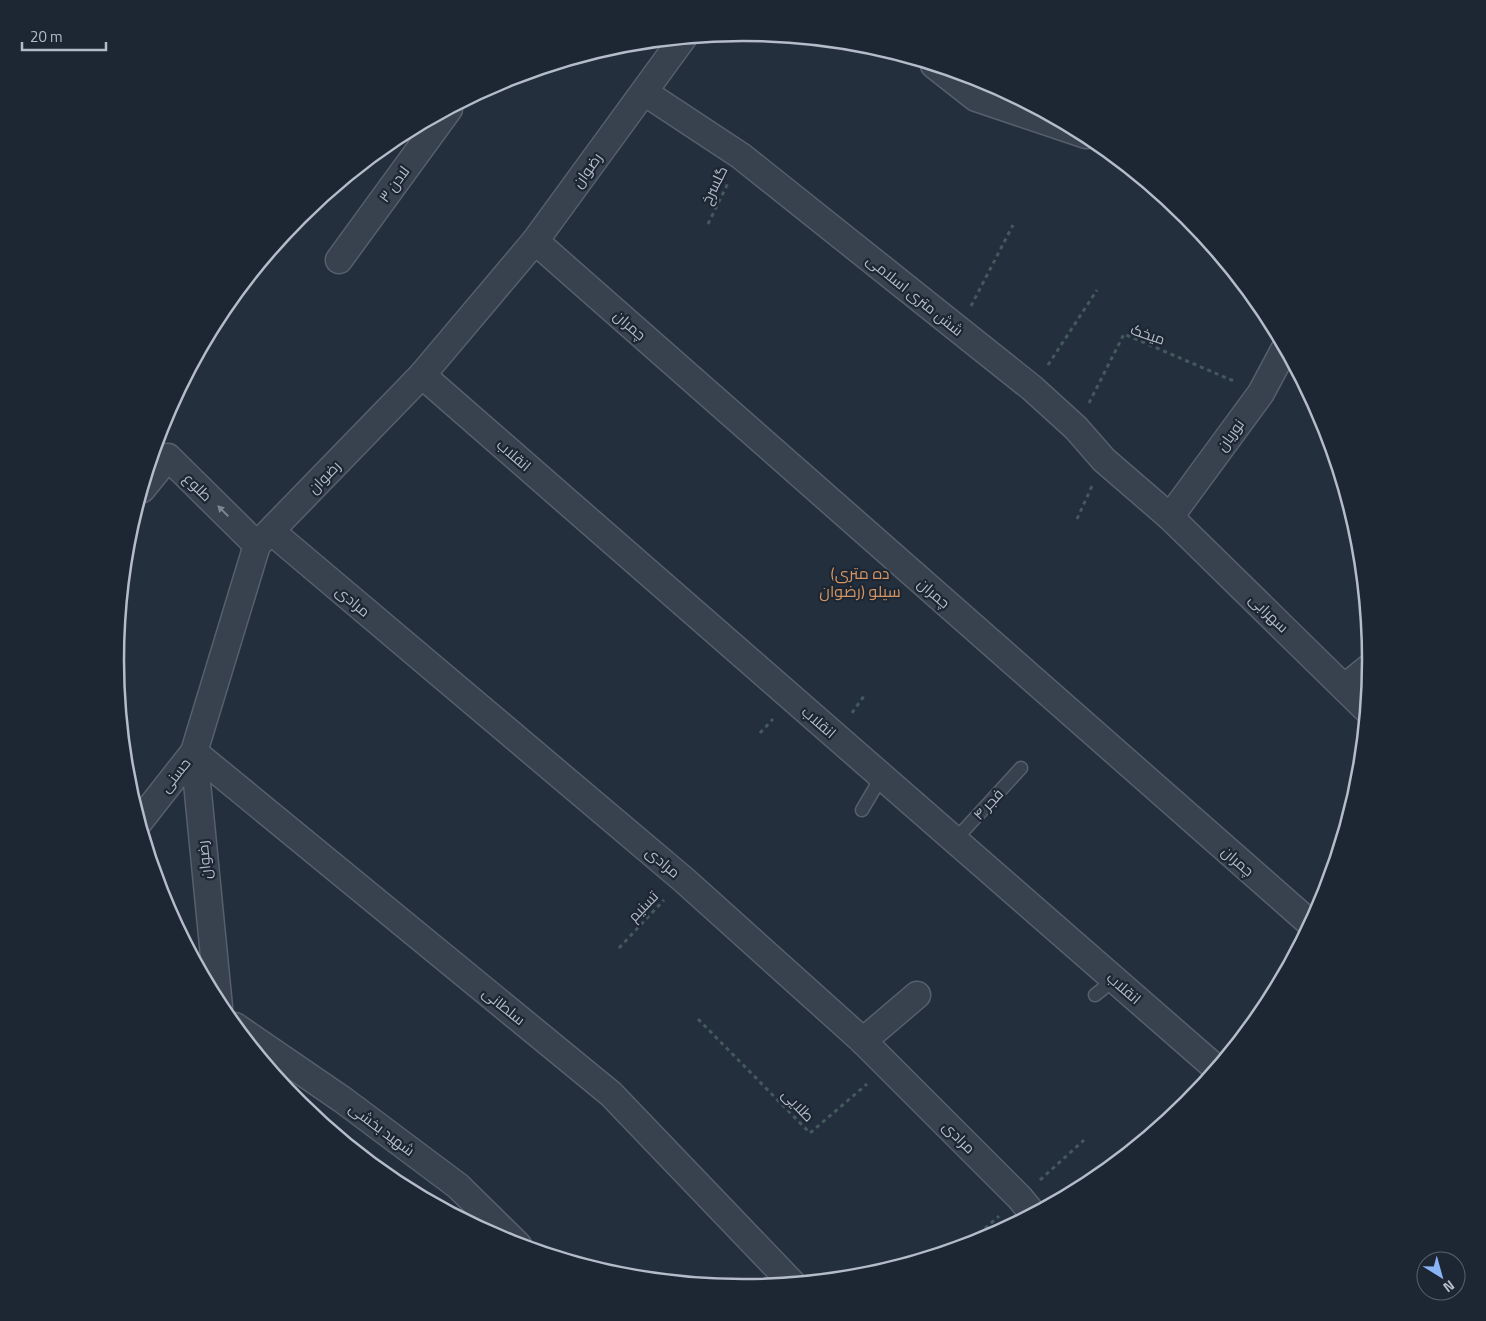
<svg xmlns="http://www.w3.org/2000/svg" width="1486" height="1321" font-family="'Titillium Web',Cairo,sans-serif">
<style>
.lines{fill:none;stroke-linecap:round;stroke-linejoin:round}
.service-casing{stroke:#565f6c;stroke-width:15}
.minor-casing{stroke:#565f6c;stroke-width:29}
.path{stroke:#44595c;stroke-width:3;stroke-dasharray:4 4;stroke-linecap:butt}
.service{stroke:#38414e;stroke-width:12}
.minor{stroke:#38414e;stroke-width:26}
.oneway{fill:#7c8592}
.labels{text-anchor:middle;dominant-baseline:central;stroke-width:4.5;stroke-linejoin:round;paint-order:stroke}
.street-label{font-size:15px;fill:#b4bcc9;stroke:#1d2633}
.neighbourhood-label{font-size:16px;fill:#d59563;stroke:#1d2633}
.rim{fill:none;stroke:#b4bcc9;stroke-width:2.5}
</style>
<rect width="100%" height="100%" fill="#242f3e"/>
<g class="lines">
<defs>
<g id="service">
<path d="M862,810L882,776"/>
<path d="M955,840L1021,768"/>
<path d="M1095,995L1114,980"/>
</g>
<g id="minor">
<path d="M934,65L976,98L1086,135"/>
<path d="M644,92L741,156L1032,388L1076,428L1104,460L1170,517L1366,709"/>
<path d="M535,241L1311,924"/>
<path d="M339,260L449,109"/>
<path d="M422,375L1217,1069"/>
<path d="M142,489L168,457L257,545"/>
<path d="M1170,517L1261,393L1285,348"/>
<path d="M272,532L684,880L863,1041L1020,1198L1033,1214"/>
<path d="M1345,687L1371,666"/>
<path d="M139,822L194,752L611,1094L793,1284"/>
<path d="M219,1007L194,752L257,545L422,375L535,241L683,38"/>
<path d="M235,1026L343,1100L458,1186L518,1245"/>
<path d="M863,1041L917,995"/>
</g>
</defs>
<use href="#service" class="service-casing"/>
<use href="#minor" class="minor-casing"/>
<g class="path">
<path d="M708,224L729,181"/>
<path d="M971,306L1013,225"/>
<path d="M1048,365L1097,290"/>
<path d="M1089,403L1124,334L1236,382"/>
<path d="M1077,519L1092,486"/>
<path d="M852,713L864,696"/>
<path d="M760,733L773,719"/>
<path d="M619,948L664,900"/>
<path d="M698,1019L810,1133L867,1084"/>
<path d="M1040,1180L1084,1140"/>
<path d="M973,1239L999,1216"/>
</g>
<use href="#service" class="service"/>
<use href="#minor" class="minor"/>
</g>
<defs><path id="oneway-solid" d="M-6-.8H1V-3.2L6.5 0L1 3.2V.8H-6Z" transform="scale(1.25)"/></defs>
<use class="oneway" href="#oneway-solid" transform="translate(223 511) rotate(-135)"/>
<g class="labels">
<g class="street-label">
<text transform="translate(587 170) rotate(-54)">رضوان</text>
<text transform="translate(394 184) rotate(-54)">لادن ۳</text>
<text transform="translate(714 185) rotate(-64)">گلسرخ</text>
<text transform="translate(915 295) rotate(39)">شش متری اسلامی</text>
<text transform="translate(630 325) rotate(41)">چمران</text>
<text transform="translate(1148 334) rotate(19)">میخک</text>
<text transform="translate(1230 435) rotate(-54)">نوریان</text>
<text transform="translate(514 455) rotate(41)">انقلاب</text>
<text transform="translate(324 477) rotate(-46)">رضوان</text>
<text transform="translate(198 487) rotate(45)">طلوع</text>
<text transform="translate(934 593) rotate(41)">چمران</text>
<text transform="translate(353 601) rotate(40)">مرادی</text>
<text transform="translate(1269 613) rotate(44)">سهرابی</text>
<text transform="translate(819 722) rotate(41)">انقلاب</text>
<text transform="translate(175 775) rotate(-52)">حسنی</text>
<text transform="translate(988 804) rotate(-47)">فجر ۴</text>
<text transform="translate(204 860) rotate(-96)">رضوان</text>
<text transform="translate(1238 861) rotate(41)">چمران</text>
<text transform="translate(663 862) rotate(40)">مرادی</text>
<text transform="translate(643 906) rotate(-46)">تسنیم</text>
<text transform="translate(1124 988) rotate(41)">انقلاب</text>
<text transform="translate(504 1006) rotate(39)">سلطانی</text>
<text transform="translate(798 1105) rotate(46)">طلایی</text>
<text transform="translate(382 1129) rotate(37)">شهید بخشی</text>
<text transform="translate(959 1137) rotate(45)">مرادی</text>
</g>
<g class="neighbourhood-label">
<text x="860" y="573">(ده متری<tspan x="860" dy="18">سیلو (رضوان</tspan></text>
</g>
</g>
<path d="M0 0H1486V1321H0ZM124 660a619 619 0 1 1 1238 0a619 619 0 1 1-1238 0Z" fill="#1d2633" fill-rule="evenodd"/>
<path class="rim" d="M124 660a619 619 0 1 1 1238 0a619 619 0 1 1-1238 0Z"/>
<g transform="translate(1441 1276) rotate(143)"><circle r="24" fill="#1d2633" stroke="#59626f"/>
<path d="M0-4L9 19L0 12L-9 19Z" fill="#8ab4f8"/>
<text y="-8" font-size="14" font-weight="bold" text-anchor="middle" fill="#b4bcc9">N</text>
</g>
<path d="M22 42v8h84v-8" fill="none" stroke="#b4bcc9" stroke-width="2.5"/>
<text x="30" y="42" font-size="15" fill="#b4bcc9" stroke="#1d2633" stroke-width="4" paint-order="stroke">20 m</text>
</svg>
